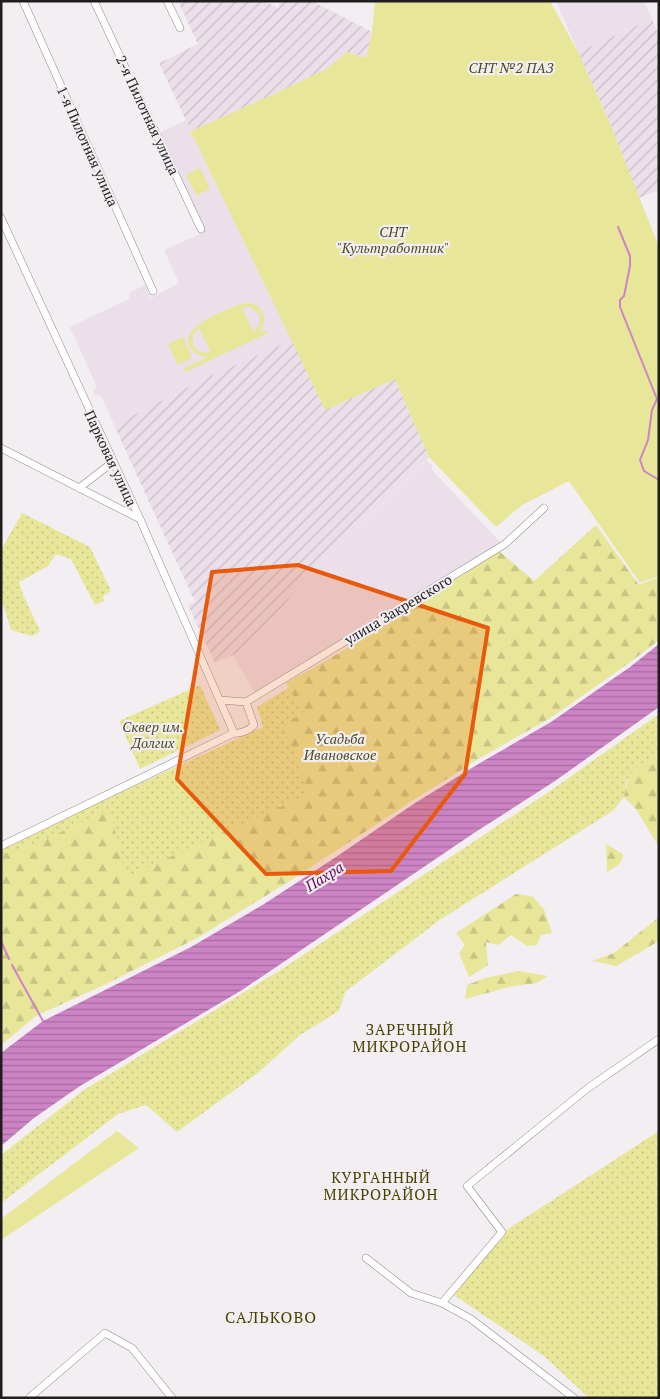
<svg xmlns="http://www.w3.org/2000/svg" width="660" height="1399" font-family="'PT Serif',serif">
<style>
.built{fill:#ebdfe9}
.industrial{fill:url(#industrial-furrows)}
.grass{fill:url(#grass-dots)}
.forest{fill:url(#forest-firs)}
.garden{fill:#e8e698;fill-rule:evenodd}
.water{fill:url(#water-rules)}
.lines{fill:none;stroke-linecap:round;stroke-linejoin:round}
.stream{stroke:#cd84c5;stroke-width:2}
.minor-casing{stroke:#8e898d;stroke-width:8}
.minor{stroke:#fff;stroke-width:7}
.marked{fill:#e8590c;fill-opacity:0.2;stroke:#e8590c;stroke-width:4;stroke-linejoin:round}
.labels{text-anchor:middle;dominant-baseline:central;stroke-width:4.5;stroke-linejoin:round;paint-order:stroke}
.park-label{font-size:14px;font-style:italic;fill:#4d4b22;stroke:#f3eef2}
.street-label{font-size:14px;fill:#1f1d1e;stroke:#f3eef2}
.water-label{font-size:15px;font-style:italic;fill:#670d62;stroke:#f3eef2}
.neighbourhood-label{font-size:15px;letter-spacing:1px;fill:#464300;stroke:#f3eef2}
.quarter-label{font-size:16px;letter-spacing:1px;fill:#464300;stroke:#f3eef2}
</style>
<defs>
<pattern id="industrial-furrows" width="10" height="10" patternUnits="userSpaceOnUse" patternTransform="scale(1.25)"><rect width="10" height="10" fill="#ebdfe9"/><path d="M-1 1l2-2M0 10L10 0M9 11l2-2" fill="none" stroke="#c9bfc7"/></pattern>
<pattern id="grass-dots" width="8" height="8" patternUnits="userSpaceOnUse" patternTransform="scale(1.25)"><rect width="8" height="8" fill="#e8e698"/><path d="M2 2h.1M6 6h.1" fill="none" stroke="#c7c583" stroke-width="1.8" stroke-linecap="round"/></pattern>
<pattern id="forest-firs" width="22" height="20" patternUnits="userSpaceOnUse" patternTransform="scale(1.25)"><rect width="22" height="20" fill="#e8e698"/><path d="M5 1l3.5 6h-7zM16 11l3.5 6h-7z" fill="#c7c583"/></pattern>
<pattern id="water-rules" width="6" height="5" patternUnits="userSpaceOnUse" patternTransform="scale(1.25)"><rect width="6" height="5" fill="#cd84c5"/><path d="M0 2.5h6" fill="none" stroke="#a66b9f"/></pattern>
</defs>
<rect width="100%" height="100%" fill="#f3eef2"/>
<g class="built">
<path d="M556,1H644L652,19L578,52Z"/>
<path d="M186,120L191,131L190,134L194,138L292,340L210,376L114,425L102,397L99,395H95L93,391L96,388V385L70,327L129,299V293L145,285L151,298L179,283L164,250L200,234L159,133Z"/>
<path d="M427,460L432,465V470L500,542L255,694L233,655L256,641L298,587Z"/>
</g>
<g class="industrial">
<path d="M178,1H264L278,8L281,1H312L372,32L366,58L347,52L326,69L272,95L191,131L159,63L198,44Z"/>
<path d="M652,19L659,37V190L639,198L611,126L578,52Z"/>
<path d="M292,340L325,410L395,379L429,457L298,587L256,641L233,655L215,663L188,605L195,602L114,425L210,376Z"/>
</g>
<g class="grass">
<path d="M22,513L90,547L111,591L103,596L104,601L95,605L71,559L56,554L48,566L19,582L23,595L40,631L32,636L11,630L1,597V550Z"/>
<path d="M499,560L579,682L1,1032V847L263,727L257,707Z"/>
<path d="M200,685L220,730L140,769L119,721Z"/>
<path d="M659,714V752L635,769L626,782L624,797L614,810L441,919L345,992L339,1011L300,1035L259,1072L177,1132L146,1105L118,1114L1,1203V1155L84,1090L279,971L553,789Z"/>
<path d="M659,1131V1398H589L544,1356L454,1295L508,1229Z"/>
</g>
<g class="forest">
<path d="M596,525L639,585L659,577V640L629,663L552,717L480,758L415,799L293,879L197,938L106,984L36,1016L1,1045V855L44,840L110,809L126,877L309,794L300,773L299,761L283,730L287,723L303,712L286,683L341,652L499,551L534,581Z"/>
<path d="M659,752V847L636,809L624,797C628,770 637,767 659,752Z"/>
<path d="M606,844L623,854C624,863 614,868 607,872Z"/>
<path d="M516,894L532,896L544,909L552,933L541,935L537,945L527,946L511,935L498,945L486,942L488,965L469,977L459,953L465,945L456,933Z"/>
<path d="M659,917V941L616,966L592,961L614,953Z"/>
<path d="M519,971L548,976L537,983L513,986L465,999L467,985L485,978Z"/>
</g>
<g class="garden">
<path d="M375,1H550L578,52L611,126L659,247V576L640,583L569,481L522,505L496,527L429,457L395,379L325,410L194,138L190,134L191,131L272,95L326,69L347,52L366,58L372,32Z"/>
<path d="M200,168L210,189L196,195L186,175Z"/>
<path d="M248,303C265,305 268,320 259,333L266,330L268,333L185,372L184,368L208,357C200,356 192,354 189,345C182,324 226,311 240,304ZM244,307L252,308L260,315L259,326L253,331L242,308ZM199,328L210,351V352H200L193,345V335Z"/>
<path d="M183,337L192,358L178,365L168,344Z"/>
<path d="M117,1131L139,1148L1,1240V1219Z"/>
</g>
<path class="water" d="M659,644V707L555,781L474,833L242,990L80,1086L34,1118L1,1146V1053L43,1021L191,947L264,904L336,857L415,803L480,763L551,722L630,667Z"/>
<g class="lines">
<g class="stream">
<path d="M618,227L630,256V266L624,296L620,300V307L657,399L652,410L648,440L640,460L644,471L659,480"/>
<path d="M1,941L9,959"/>
<path d="M12,965L43,1021"/>
</g>
<defs>
<g id="minor">
<path d="M23,1L153,291"/>
<path d="M94,1L201,229"/>
<path d="M167,1L180,28"/>
<path d="M1,218L140,519L234,733C240,734 250,730 254,725L246,702L220,700"/>
<path d="M1,448L140,519"/>
<path d="M79,488L113,462"/>
<path d="M246,702L505,544L544,508"/>
<path d="M1,846L234,733"/>
<path d="M366,1258L411,1293L442,1303L471,1319L574,1398"/>
<path d="M442,1303L502,1232L467,1186L588,1088L659,1039"/>
<path d="M29,1398L105,1333L132,1348L172,1398"/>
</g>
</defs>
<use href="#minor" class="minor-casing"/>
<use href="#minor" class="minor"/>
</g>
<path class="marked" d="M298,565L488,628L465,774L391,871L266,874L177,779L212,572Z"/>
<g class="labels">
<g class="park-label">
<text x="511" y="67">СНТ №2 ПАЗ</text>
<text x="393" y="231">СНТ<tspan x="393" dy="16">"Культработник"</tspan></text>
<text x="153" y="726">Сквер им.<tspan x="153" dy="16">Долгих</tspan></text>
<text x="340" y="738">Усадьба<tspan x="340" dy="16">Ивановское</tspan></text>
</g>
<g class="street-label">
<text transform="translate(148 115) rotate(65)">2-я Пилотная улица</text>
<text transform="translate(88 146) rotate(66)">1-я Пилотная улица</text>
<text transform="translate(111 458) rotate(65)">Парковая улица</text>
<text transform="translate(398 609) rotate(-31)">улица Закревского</text>
</g>
<g class="water-label">
<text transform="translate(324 876) rotate(-32)">Пахра</text>
</g>
<g class="neighbourhood-label">
<text x="410" y="1029">ЗАРЕЧНЫЙ<tspan x="410" dy="17">МИКРОРАЙОН</tspan></text>
<text x="381" y="1177">КУРГАННЫЙ<tspan x="381" dy="17">МИКРОРАЙОН</tspan></text>
</g>
<g class="quarter-label">
<text x="271" y="1317">САЛЬКОВО</text>
</g>
</g>
<rect width="660" height="1399" fill="none" stroke="#1f1d1e" stroke-width="5"/>
</svg>
